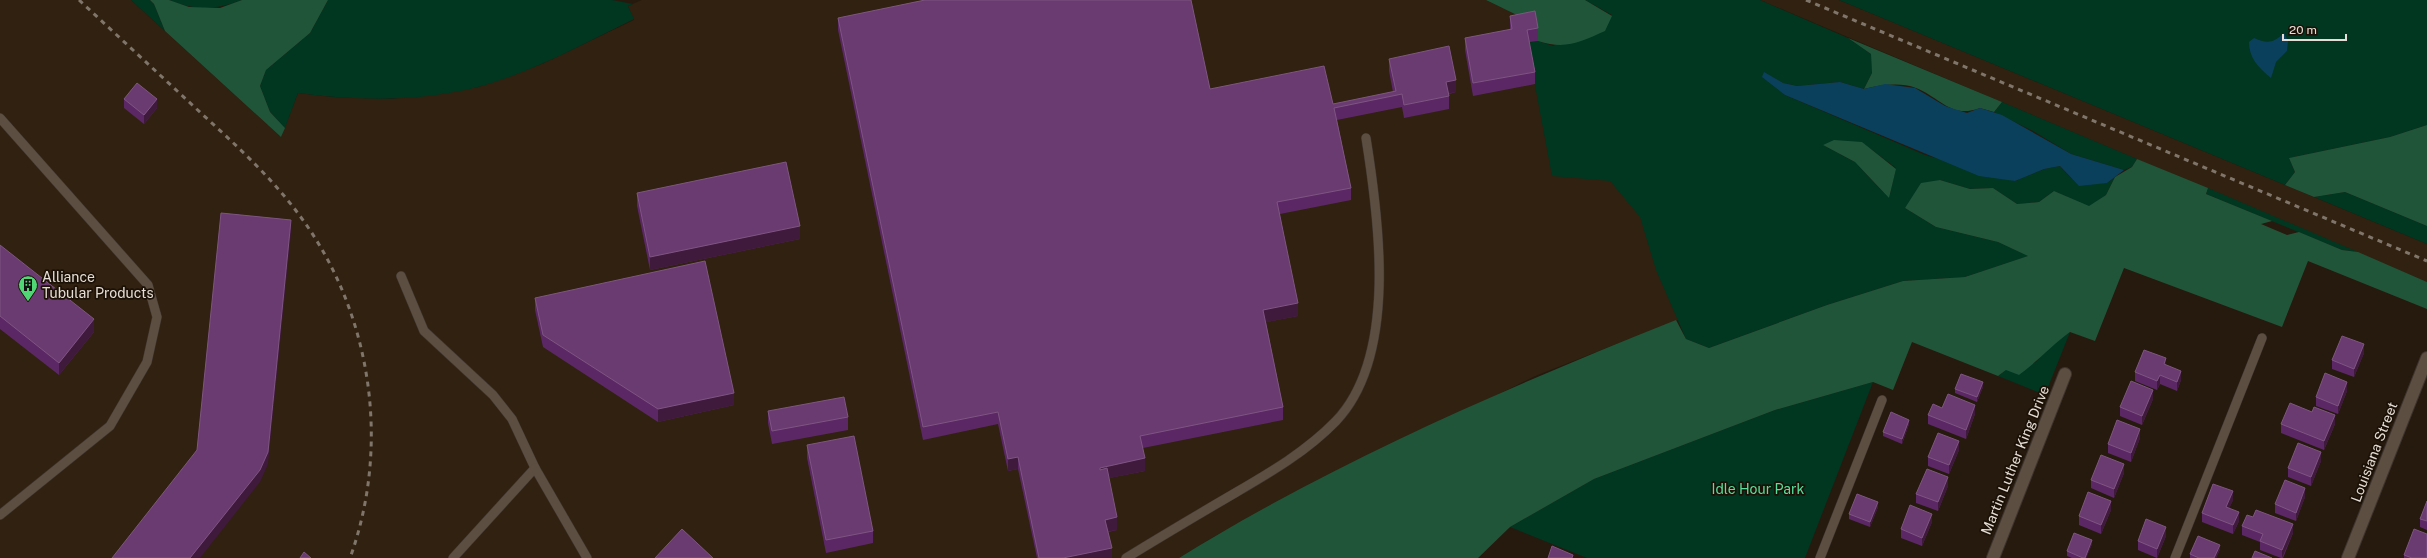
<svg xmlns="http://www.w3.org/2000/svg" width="2427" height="558" font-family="'Public Sans',sans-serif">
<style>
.built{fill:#312110}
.green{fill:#013620;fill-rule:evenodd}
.forest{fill:#20553a}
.water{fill:#0b405d}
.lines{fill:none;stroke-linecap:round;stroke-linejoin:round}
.service-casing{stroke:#3e352f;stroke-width:10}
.minor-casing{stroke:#3e352f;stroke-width:14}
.service{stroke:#5c4e41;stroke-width:9}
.minor{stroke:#5c4e41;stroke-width:12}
.rail{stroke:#7f756b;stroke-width:3;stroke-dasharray:5 5;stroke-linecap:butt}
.wall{fill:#5b2865}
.shaded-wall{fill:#401a3d}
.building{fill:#6a3b71;stroke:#7e5581}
.labels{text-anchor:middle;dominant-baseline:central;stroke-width:3.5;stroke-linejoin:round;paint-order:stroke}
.poi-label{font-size:14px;fill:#e6ded6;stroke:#1c1106;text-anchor:start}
.street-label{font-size:14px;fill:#e6ded6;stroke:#1c1106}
.park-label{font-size:14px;fill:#59df9d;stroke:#1c1106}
</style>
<rect width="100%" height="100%" fill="#261a0e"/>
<g class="built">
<path d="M0,0H131L281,137L298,93L332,97L392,99L478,87L542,64L634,20L628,6L642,0H1486L1535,24L1538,41L1527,43L1751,142L1762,287L1535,376L1215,536L1179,558H0Z"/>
<path d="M1760,0H1839L2427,244V282Z"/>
</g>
<g class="green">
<path d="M131,0H150L154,4L165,31Z"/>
<path d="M169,0H242C216,10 195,11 169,0Z"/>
<path d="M328,0H612L633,4L628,6L634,19C583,44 533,72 478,87C419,102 358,101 298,93L285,128L270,112L260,86L266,70L310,33Z"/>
<path d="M1585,0H1760L1848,38L1871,54L1872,73L1864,89L1840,82L1797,86L1783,83L1764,73L1785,95L1925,155L2015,181L2044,169L2060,166L2071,178L2107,183L2115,177L2106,195L2089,207L2054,191L2039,202L2017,204L1993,188L1970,189L1940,180L1905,208L1936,227L1998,242L2029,256L1965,277L1903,281L1827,305L1709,348L1686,339L1656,270L1640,217L1610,181L1552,176L1527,43L1538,41L1553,46L1612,15ZM1861,142L1896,168L1889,198L1855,162L1823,145Z"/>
<path d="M1839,0H2427V125L2390,137L2289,158L2295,172L2285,185ZM2254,38L2265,43L2276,41L2287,51L2276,62Z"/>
<path d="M2002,102L2137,159L2132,167L2124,170L2071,154L2033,131L1994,112Z"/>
<path d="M2208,188L2358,252L2342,250L2206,194Z"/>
<path d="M2345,192L2427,226V244L2314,197Z"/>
<path d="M2070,332L2045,395L1998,376L2006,370L2036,362L2049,347Z"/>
<path d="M1873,382L1805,558H1587L1510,527L1594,479L1775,410Z"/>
</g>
<g class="forest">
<path d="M150,0H169L189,7L220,8L242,0H328L310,33L266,70L260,86L270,112L285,128L281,137L165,31L154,4Z"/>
<path d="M1486,0H1585L1612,16L1605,31C1580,42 1566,50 1538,41L1535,24Z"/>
<path d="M1848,38L2002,102L1994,112L1980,108C1951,119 1941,98 1916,88C1900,82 1880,85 1864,89L1872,73L1871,54Z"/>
<path d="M2427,125V226L2345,192L2314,197L2285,185L2295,172L2289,158L2390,137Z"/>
<path d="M1834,140L1862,142L1896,169L1889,198L1855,162L1823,145Z"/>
<path d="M2137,159L2208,188L2206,194L2272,221L2261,224L2287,235L2299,232L2342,250L2358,252L2427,282V309L2308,261L2282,327L2124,268L2095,341L2070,332C2051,346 2038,361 2019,375L2006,370L1998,376L1912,342L1893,390L1873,382L1775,410L1594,479L1510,527L1478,558H1179C1336,461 1506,388 1676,320L1686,339L1709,348L1827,305L1903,281L1965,277L2028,256L1998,242L1936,227L1905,208L1921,183L1940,180L1970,189L1993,188L2017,204L2039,202L2054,191L2089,206L2106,195L2115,177L2132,167Z"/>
</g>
<g class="water">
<path d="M2284,33L2288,41L2287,51L2276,62L2271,78C2258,67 2249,58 2249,42L2254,38C2267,44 2274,43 2284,33Z"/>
<path d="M1764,72L1783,83L1797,86L1840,82L1864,89L1885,84L1915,88L1945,106L1967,113L1980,108L2002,115L2071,154L2124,170L2107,183L2079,186L2060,166L2044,169L2015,181L1979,176L1785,95L1762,77Z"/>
</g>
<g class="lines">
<defs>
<g id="service">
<path d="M0,118L148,285L157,317L147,362L110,426L0,515"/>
<path d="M401,276L424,331L493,395L512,419L535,468L453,558"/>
<path d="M535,468L587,558"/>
<path d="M1126,558C1162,536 1199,514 1235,493C1271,472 1307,451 1336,421C1398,356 1379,219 1366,138"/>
<path d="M1820,558L1882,400"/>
<path d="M2175,558L2262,338"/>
</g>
<g id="minor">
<path d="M1993,558L2065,374"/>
<path d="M2348,558L2427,358"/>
</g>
</defs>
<use href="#service" class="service-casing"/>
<use href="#minor" class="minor-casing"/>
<use href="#service" class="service"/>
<use href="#minor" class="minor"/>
<g class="rail">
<path d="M79,0C120,38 161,76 202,114C237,146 272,178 300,216C372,313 391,445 350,558"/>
<path d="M1806,0L2427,261"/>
</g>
</g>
<g class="wall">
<path d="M1510,16L1538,28V41L1529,42L1535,72V84L1473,96L1465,50V38L1510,30Z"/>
<path d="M838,18L1210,89L1333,104L1393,92L1389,71V59L1456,92L1449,94V109L1404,118L1402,107L1337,120L1351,188V200L1280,214L1298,316L1266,322L1283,407V420L1143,448L1145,471L1109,478L1117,530L1108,532L1112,558H1037L1018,469L1008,471L998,424L923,440L838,30Z"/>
<path d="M124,99L157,108L144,124L124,108Z"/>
<path d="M637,193L800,239L650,270L637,206Z"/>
<path d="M0,245L94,332L59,375L0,329Z"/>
<path d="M535,298L734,405L658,422L543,347L535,310Z"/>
<path d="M2364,353L2354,377L2332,369V360Z"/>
<path d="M2166,365L2181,380L2177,391L2160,384L2157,390L2135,381V372Z"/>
<path d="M1983,387L1977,402L1955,393V389Z"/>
<path d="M2347,391L2338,414L2316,406V397Z"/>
<path d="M2153,399L2142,425L2120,416V407Z"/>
<path d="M1942,408L1975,414L1966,439L1928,424V415Z"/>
<path d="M768,411L848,417V430L772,444L768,423Z"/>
<path d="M1909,424L1902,444L1883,436V432Z"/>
<path d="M2281,424H2335L2324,450L2281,433Z"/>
<path d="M2140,438L2131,462L2108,453V444Z"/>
<path d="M807,445L873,531V543L826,553L807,458Z"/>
<path d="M1959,450L1949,474L1928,466V457Z"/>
<path d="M2321,461L2311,486L2288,477V468Z"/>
<path d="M2124,473L2114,498L2091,488V480Z"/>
<path d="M1948,486L1938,511L1916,503V494Z"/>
<path d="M2305,497L2296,521L2275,513V504Z"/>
<path d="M2233,500L2229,508L2239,521L2233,534L2202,522V513Z"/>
<path d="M2427,501V530L2420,527V519Z"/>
<path d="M1878,507L1870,527L1849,519V514Z"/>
<path d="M2111,510L2101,534L2079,525V516Z"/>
<path d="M1932,522L1922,546L1901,538V529Z"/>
<path d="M2242,526L2293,533L2283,558H2281L2260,550V542L2242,535Z"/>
<path d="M2166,536L2157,558L2138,550V541Z"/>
<path d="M2092,544L2086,558H2072L2067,556V551Z"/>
<path d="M2220,549L2216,558H2190V554Z"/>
<path d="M2404,555L2427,558H2404Z"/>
</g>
<g class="shaded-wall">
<path d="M1456,80V92L1446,94V82Z"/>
<path d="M157,99V108L144,124V115Z"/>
<path d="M291,220V233L268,464L260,482L200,558H190Z"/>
<path d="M800,226V239L650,270V257Z"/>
<path d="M1298,303V316L1263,323V310Z"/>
<path d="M94,319V332L59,375V363Z"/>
<path d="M2364,344V353L2354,377V369Z"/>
<path d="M2166,358V367L2164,364Z"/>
<path d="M2181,371V380L2177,391V382Z"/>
<path d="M2160,375V384L2157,390V381Z"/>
<path d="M1983,382V387L1977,402V397Z"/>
<path d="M2347,382V391L2338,414V406Z"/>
<path d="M2153,390V399L2142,425V416Z"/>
<path d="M734,393V405L658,422V409Z"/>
<path d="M1975,405V414L1966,439V430Z"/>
<path d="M2335,415V424L2324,450V441Z"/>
<path d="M1909,420V424L1902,444V439Z"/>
<path d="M2140,429V438L2131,462V453Z"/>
<path d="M1959,441V450L1949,474V465Z"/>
<path d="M2321,452V461L2311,486V477Z"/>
<path d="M1018,457V469L1008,471V459Z"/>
<path d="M1145,458V471L1100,480V468Z"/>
<path d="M2124,464V473L2114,498V489Z"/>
<path d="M1948,477V486L1938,511V502Z"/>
<path d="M2305,488V497L2296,521V513Z"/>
<path d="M2233,491V500L2226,516V507Z"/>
<path d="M2111,501V510L2101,534V525Z"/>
<path d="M1878,502V507L1870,527V522Z"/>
<path d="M2239,512V521L2233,534V525Z"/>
<path d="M1932,514V522L1922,546V538Z"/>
<path d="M1117,517V530L1105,532V520Z"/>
<path d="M2293,524V533L2282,558V550Z"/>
<path d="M2166,527V536L2157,558V549Z"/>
<path d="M2092,540V544L2086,558H2085Z"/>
<path d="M2220,545V549L2216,558H2214Z"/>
<path d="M1112,548V558H1063Z"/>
</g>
<g class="building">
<path d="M925,0H1191L1210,89L1324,66L1333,104L1396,91L1389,59L1449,46L1456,80L1446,82L1449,96L1404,105L1402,94L1334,108L1351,188L1277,202L1298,303L1263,310L1283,407L1140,436L1145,458L1100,468V470L1107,468L1117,517L1105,520L1112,548L1063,558H1039L1018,457L1008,459L998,412L923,427L838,18Z"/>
<path d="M1535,11L1538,28L1527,30L1535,72L1473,83L1465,38L1512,29L1510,16Z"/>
<path d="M137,83L157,99L144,115L124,99Z"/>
<path d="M786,162L800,226L650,257L637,193Z"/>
<path d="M221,213L291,220L268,452L260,470L190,558H112L197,450Z"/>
<path d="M0,245L94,319L59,363L0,316Z"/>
<path d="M705,261L734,393L658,409L543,335L535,298Z"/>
<path d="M2342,336L2364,344L2354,369L2332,360Z"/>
<path d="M2144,350L2166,358L2164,364L2181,371L2177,382L2160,375L2157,381L2135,372Z"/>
<path d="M2325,373L2347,382L2338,406L2316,397Z"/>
<path d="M1961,374L1983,382L1977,397L1955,389Z"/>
<path d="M2131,381L2153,390L2142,416L2120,407Z"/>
<path d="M1948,394L1975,405L1966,430L1928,415L1933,404L1942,408Z"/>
<path d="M844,397L848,417L772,431L768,411Z"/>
<path d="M2290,403L2312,412L2314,407L2335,415L2324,441L2281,424Z"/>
<path d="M1891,412L1909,420L1902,439L1883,432Z"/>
<path d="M2117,420L2140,429L2131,453L2108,444Z"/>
<path d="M1938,433L1959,441L1949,465L1928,457Z"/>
<path d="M854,436L873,531L826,540L807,445Z"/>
<path d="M2298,443L2321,452L2311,477L2288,468Z"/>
<path d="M2101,455L2124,464L2114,489L2091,480Z"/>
<path d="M1927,469L1948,477L1938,502L1916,494Z"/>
<path d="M2285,480L2305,488L2296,513L2275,504Z"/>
<path d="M2213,484L2233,491L2226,507L2239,512L2233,525L2202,513Z"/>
<path d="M2088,492L2111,501L2101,525L2079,516Z"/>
<path d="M1857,494L1878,502L1870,522L1849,514Z"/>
<path d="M2427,501V521L2420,519Z"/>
<path d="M1910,505L1932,514L1922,538L1901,529Z"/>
<path d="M2256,510L2293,524L2282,550L2260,541L2263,534L2242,526L2247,515L2253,517Z"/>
<path d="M2146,519L2166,527L2157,549L2138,541Z"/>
<path d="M682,529L713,558H655Z"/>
<path d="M2414,529L2427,534V558H2412L2404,555Z"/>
<path d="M2074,533L2092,540L2085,558H2083L2067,551Z"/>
<path d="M2198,536L2220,545L2214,558H2199L2190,554Z"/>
<path d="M1552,546L1573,555L1572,558H1548Z"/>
<path d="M2255,551L2272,558H2252Z"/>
<path d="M304,552L311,558H300Z"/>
</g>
<defs>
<symbol id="building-pin" viewBox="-11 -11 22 30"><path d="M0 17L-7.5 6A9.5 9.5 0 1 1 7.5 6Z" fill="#50d674" stroke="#1c1106"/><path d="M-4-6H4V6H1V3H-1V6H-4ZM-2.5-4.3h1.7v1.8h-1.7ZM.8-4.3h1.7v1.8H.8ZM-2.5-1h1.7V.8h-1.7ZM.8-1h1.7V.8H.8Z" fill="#111"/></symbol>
</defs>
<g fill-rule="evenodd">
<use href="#building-pin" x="17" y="274" width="22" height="30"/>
</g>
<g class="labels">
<g class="poi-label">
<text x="42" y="277">Alliance<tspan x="42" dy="16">Tubular Products</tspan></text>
</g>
<g class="street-label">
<text transform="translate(2374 452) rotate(-69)">Louisiana Street</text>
<text transform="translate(2015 460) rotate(-68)">Martin Luther King Drive</text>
</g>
<g class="park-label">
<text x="1758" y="489">Idle Hour Park</text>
</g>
</g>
<path d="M2283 34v6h63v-6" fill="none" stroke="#e6ded6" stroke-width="2"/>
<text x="2289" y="34" font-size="12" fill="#e6ded6" stroke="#1c1106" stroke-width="3" paint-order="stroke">20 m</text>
</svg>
